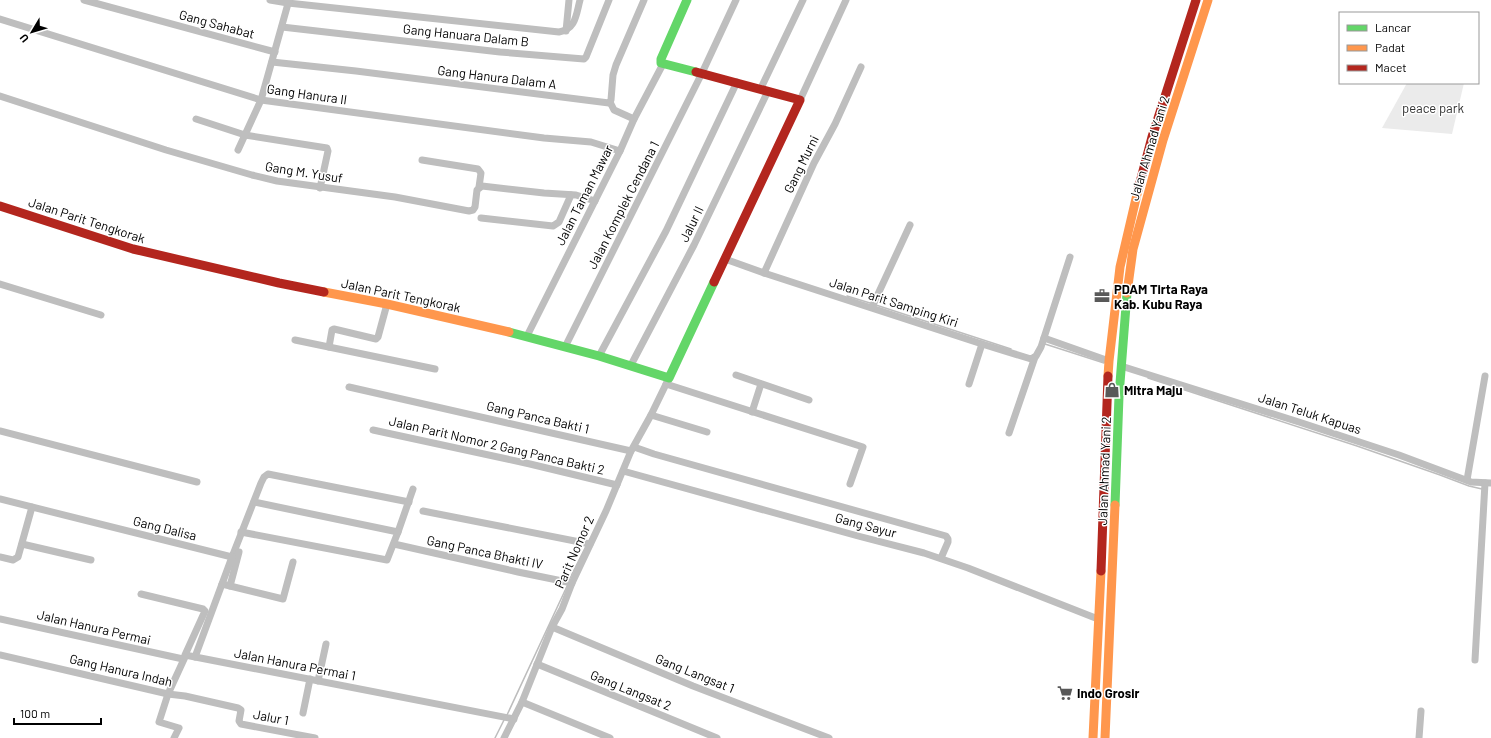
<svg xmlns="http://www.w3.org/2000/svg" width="1491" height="738" font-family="Barlow,sans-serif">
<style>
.green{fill:#ebebeb}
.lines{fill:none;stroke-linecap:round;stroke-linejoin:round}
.stream{stroke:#bdbdbd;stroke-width:1.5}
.street{stroke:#bebebe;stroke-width:7}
.fast{stroke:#63d668;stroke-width:9}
.slow{stroke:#ff974d;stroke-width:9}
.jam{stroke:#b3261e;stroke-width:9}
.labels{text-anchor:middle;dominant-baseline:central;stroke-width:3;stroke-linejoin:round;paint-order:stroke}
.street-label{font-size:13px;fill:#000;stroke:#fff}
.park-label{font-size:13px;fill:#313131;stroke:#fff}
.poi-label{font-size:13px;font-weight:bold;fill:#000;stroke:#fff;text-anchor:start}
</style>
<rect width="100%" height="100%" fill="#fff"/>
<path class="green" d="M1407,83H1464L1452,134L1382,128Z"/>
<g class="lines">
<g class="stream">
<path d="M847,296L870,303"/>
<path d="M876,305L1011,349"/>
<path d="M1045,344L1104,363"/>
<path d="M1148,378L1357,446L1440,475L1469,486L1482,489"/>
<path d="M569,580L586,546"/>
<path d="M507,715L568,584"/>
<path d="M495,738L504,720"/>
</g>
<g class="street">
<path d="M84,0L275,52"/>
<path d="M270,0L288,3L559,32C576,29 576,15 580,0"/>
<path d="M0,19L261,100L544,138L591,142L620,151"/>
<path d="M282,27L500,52L584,59L586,57L609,0"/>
<path d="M566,31L569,0"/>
<path d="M272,62L356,71L609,103L611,100L613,75L616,65L644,0"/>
<path d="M761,88L803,0"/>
<path d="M0,96L166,150L252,175L277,181L395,197L469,211L473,210L475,207L477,190L482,186L544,193L576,195L595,201"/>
<path d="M800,100L846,0"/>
<path d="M610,102L614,110L634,119"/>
<path d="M196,119L245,135L327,148L328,151L320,188"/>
<path d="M238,150L261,100L289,0"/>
<path d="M422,160L478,169L481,173L479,187"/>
<path d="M481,218L553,226L559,222L571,195"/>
<path d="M725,259L764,273L982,344L1031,359L1036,356L1041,347L1070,257"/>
<path d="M764,273L814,163L835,124L861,67"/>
<path d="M0,284L101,315"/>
<path d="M872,307L910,225"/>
<path d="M527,336L620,151L634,119L663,64"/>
<path d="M1044,338L1109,361"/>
<path d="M295,340L435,369"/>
<path d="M329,347L332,330L334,329L376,339L378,337L387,304"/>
<path d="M565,347L702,73L736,0"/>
<path d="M599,356L666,231L737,82"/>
<path d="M631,365L694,245L768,91"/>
<path d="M1121,366L1302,423L1399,455L1471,482L1491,483"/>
<path d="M736,375L809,400"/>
<path d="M666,384L863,447L850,484"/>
<path d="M969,384L982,344"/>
<path d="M349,387L631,451"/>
<path d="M752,412L761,384"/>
<path d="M651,415L707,432"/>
<path d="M373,430L530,464L617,485"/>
<path d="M0,431L197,482"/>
<path d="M1009,433L1035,357"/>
<path d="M634,447L654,454L946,536L948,539V542L941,558"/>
<path d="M623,471L858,536L924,553L968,568L1098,619"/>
<path d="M1467,480L1485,376"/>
<path d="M0,499L232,557L261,483L264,477L268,474L409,502"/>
<path d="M254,502L398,532"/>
<path d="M423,511L590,544"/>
<path d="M241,532L387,560L398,532L413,489"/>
<path d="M22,544L91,560"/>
<path d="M394,544L518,572L572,583"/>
<path d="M0,557L13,560L18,557L32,507"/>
<path d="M222,584L283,599L293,562"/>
<path d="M230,586L239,552"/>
<path d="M141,594L203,609L205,611L185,655L514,719"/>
<path d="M0,619L183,659"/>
<path d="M552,627L693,686L829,738"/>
<path d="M0,655L168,694L185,696L238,708L241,710L239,721L241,724L315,738"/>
<path d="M195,657L232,557"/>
<path d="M1475,660L1485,483"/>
<path d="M537,664L717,738"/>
<path d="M318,681L326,644"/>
<path d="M522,702L610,738"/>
<path d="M303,713L310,679"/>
<path d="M174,738L179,728L159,722L168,694L185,657"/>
<path d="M504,738L522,702L552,627L562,609L572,583L606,511L631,451L651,415L669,378"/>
<path d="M1419,738L1421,711"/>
</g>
<g class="fast">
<path d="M687,0L661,59V63L696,72"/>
<path d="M509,332L599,356L669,378L714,282"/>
<path d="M1115,505L1119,396L1127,293"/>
</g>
<g class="slow">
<path d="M324,292L387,304L509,332"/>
<path d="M1127,293L1133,249L1163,140L1208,0"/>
<path d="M1108,376L1109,361L1120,267L1138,190"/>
<path d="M1093,738L1101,571"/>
<path d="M1105,738L1115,505"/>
</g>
<g class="jam">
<path d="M696,72L800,100L714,282"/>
<path d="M1138,190L1152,137L1196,0"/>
<path d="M0,206L133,249L279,283L324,292"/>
<path d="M1101,571L1108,376"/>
</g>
</g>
<defs>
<symbol id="office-bare" viewBox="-9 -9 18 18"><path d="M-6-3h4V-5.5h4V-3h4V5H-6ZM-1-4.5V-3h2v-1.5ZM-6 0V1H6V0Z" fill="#595959" stroke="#fff" stroke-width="2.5" paint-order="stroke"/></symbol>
<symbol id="shop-bare" viewBox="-9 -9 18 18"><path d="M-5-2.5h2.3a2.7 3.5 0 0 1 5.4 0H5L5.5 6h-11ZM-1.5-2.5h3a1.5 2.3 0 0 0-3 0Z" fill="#595959" stroke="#fff" stroke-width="2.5" paint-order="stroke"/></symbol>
<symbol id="supermarket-bare" viewBox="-9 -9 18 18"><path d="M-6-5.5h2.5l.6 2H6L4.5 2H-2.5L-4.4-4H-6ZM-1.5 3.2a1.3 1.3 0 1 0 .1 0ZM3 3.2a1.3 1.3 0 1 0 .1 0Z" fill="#595959" stroke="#fff" stroke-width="2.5" paint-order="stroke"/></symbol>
</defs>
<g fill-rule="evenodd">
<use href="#office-bare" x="1091" y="285" width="22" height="22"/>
<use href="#shop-bare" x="1101" y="379" width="22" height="22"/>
<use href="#supermarket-bare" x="1054" y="682" width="22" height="22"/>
</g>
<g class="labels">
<g class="street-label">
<text transform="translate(217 24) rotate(15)">Gang Sahabat</text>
<text transform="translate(466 35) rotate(6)">Gang Hanuara Dalam B</text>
<text transform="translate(497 77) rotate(7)">Gang Hanura Dalam A</text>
<text transform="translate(307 94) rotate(8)">Gang Hanura II</text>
<text transform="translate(1149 148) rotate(-73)">Jalan Ahmad Yani 2</text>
<text transform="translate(801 164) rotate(-64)">Gang Murni</text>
<text transform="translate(304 172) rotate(9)">Gang M. Yusuf</text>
<text transform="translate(584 195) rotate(-63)">Jalan Taman Mawar</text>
<text transform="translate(623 205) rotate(-63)">Jalan Komplek Cendana 1</text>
<text transform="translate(87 220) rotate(18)">Jalan Parit Tengkorak</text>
<text transform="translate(691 224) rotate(-64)">Jalur II</text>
<text transform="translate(401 295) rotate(12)">Jalan Parit Tengkorak</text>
<text transform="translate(894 302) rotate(18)">Jalan Parit Samping Kiri</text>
<text transform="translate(1310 413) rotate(18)">Jalan Teluk Kapuas</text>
<text transform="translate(538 417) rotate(13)">Gang Panca Bakti 1</text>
<text transform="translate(497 445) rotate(13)">Jalan Parit Nomor 2 Gang Panca Bakti 2</text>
<text transform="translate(1104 471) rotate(-88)">Jalan Ahmad Yani 2</text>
<text transform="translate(866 525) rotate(15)">Gang Sayur</text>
<text transform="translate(165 528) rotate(14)">Gang Dalisa</text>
<text transform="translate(485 552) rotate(12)">Gang Panca Bhakti IV</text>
<text transform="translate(574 552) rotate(-66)">Parit Nomor 2</text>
<text transform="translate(94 627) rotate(13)">Jalan Hanura Permai</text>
<text transform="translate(295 664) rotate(11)">Jalan Hanura Permai 1</text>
<text transform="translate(121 670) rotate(13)">Gang Hanura Indah</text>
<text transform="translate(695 673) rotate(22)">Gang Langsat 1</text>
<text transform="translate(631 690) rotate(22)">Gang Langsat 2</text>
<text transform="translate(271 717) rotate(11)">Jalur 1</text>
</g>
<g class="park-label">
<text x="1433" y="108">peace park</text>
</g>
<g class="poi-label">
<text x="1114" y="289">PDAM Tirta Raya<tspan x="1114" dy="15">Kab. Kubu Raya</tspan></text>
<text x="1124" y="390">Mitra Maju</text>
<text x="1077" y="693">Indo Grosir</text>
</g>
</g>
<rect x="1339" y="12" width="140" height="72" fill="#ffffff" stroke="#999999"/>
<rect x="1347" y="25" width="20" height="6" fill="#63d668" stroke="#999999"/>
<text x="1375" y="32" font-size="12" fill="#000000">Lancar</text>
<rect x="1347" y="45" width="20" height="6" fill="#ff974d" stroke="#999999"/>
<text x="1375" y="52" font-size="12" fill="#000000">Padat</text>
<rect x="1347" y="65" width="20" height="6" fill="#b3261e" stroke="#999999"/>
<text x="1375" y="72" font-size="12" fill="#000000">Macet</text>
<g transform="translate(32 32) rotate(232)" stroke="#ffffff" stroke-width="3" paint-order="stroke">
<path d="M0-3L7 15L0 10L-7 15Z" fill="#000000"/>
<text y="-6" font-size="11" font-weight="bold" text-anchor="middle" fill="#000000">U</text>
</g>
<path d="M14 718v6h87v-6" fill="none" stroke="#000000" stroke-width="2"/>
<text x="20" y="718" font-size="12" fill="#000000" stroke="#ffffff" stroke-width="3" paint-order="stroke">100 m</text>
</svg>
